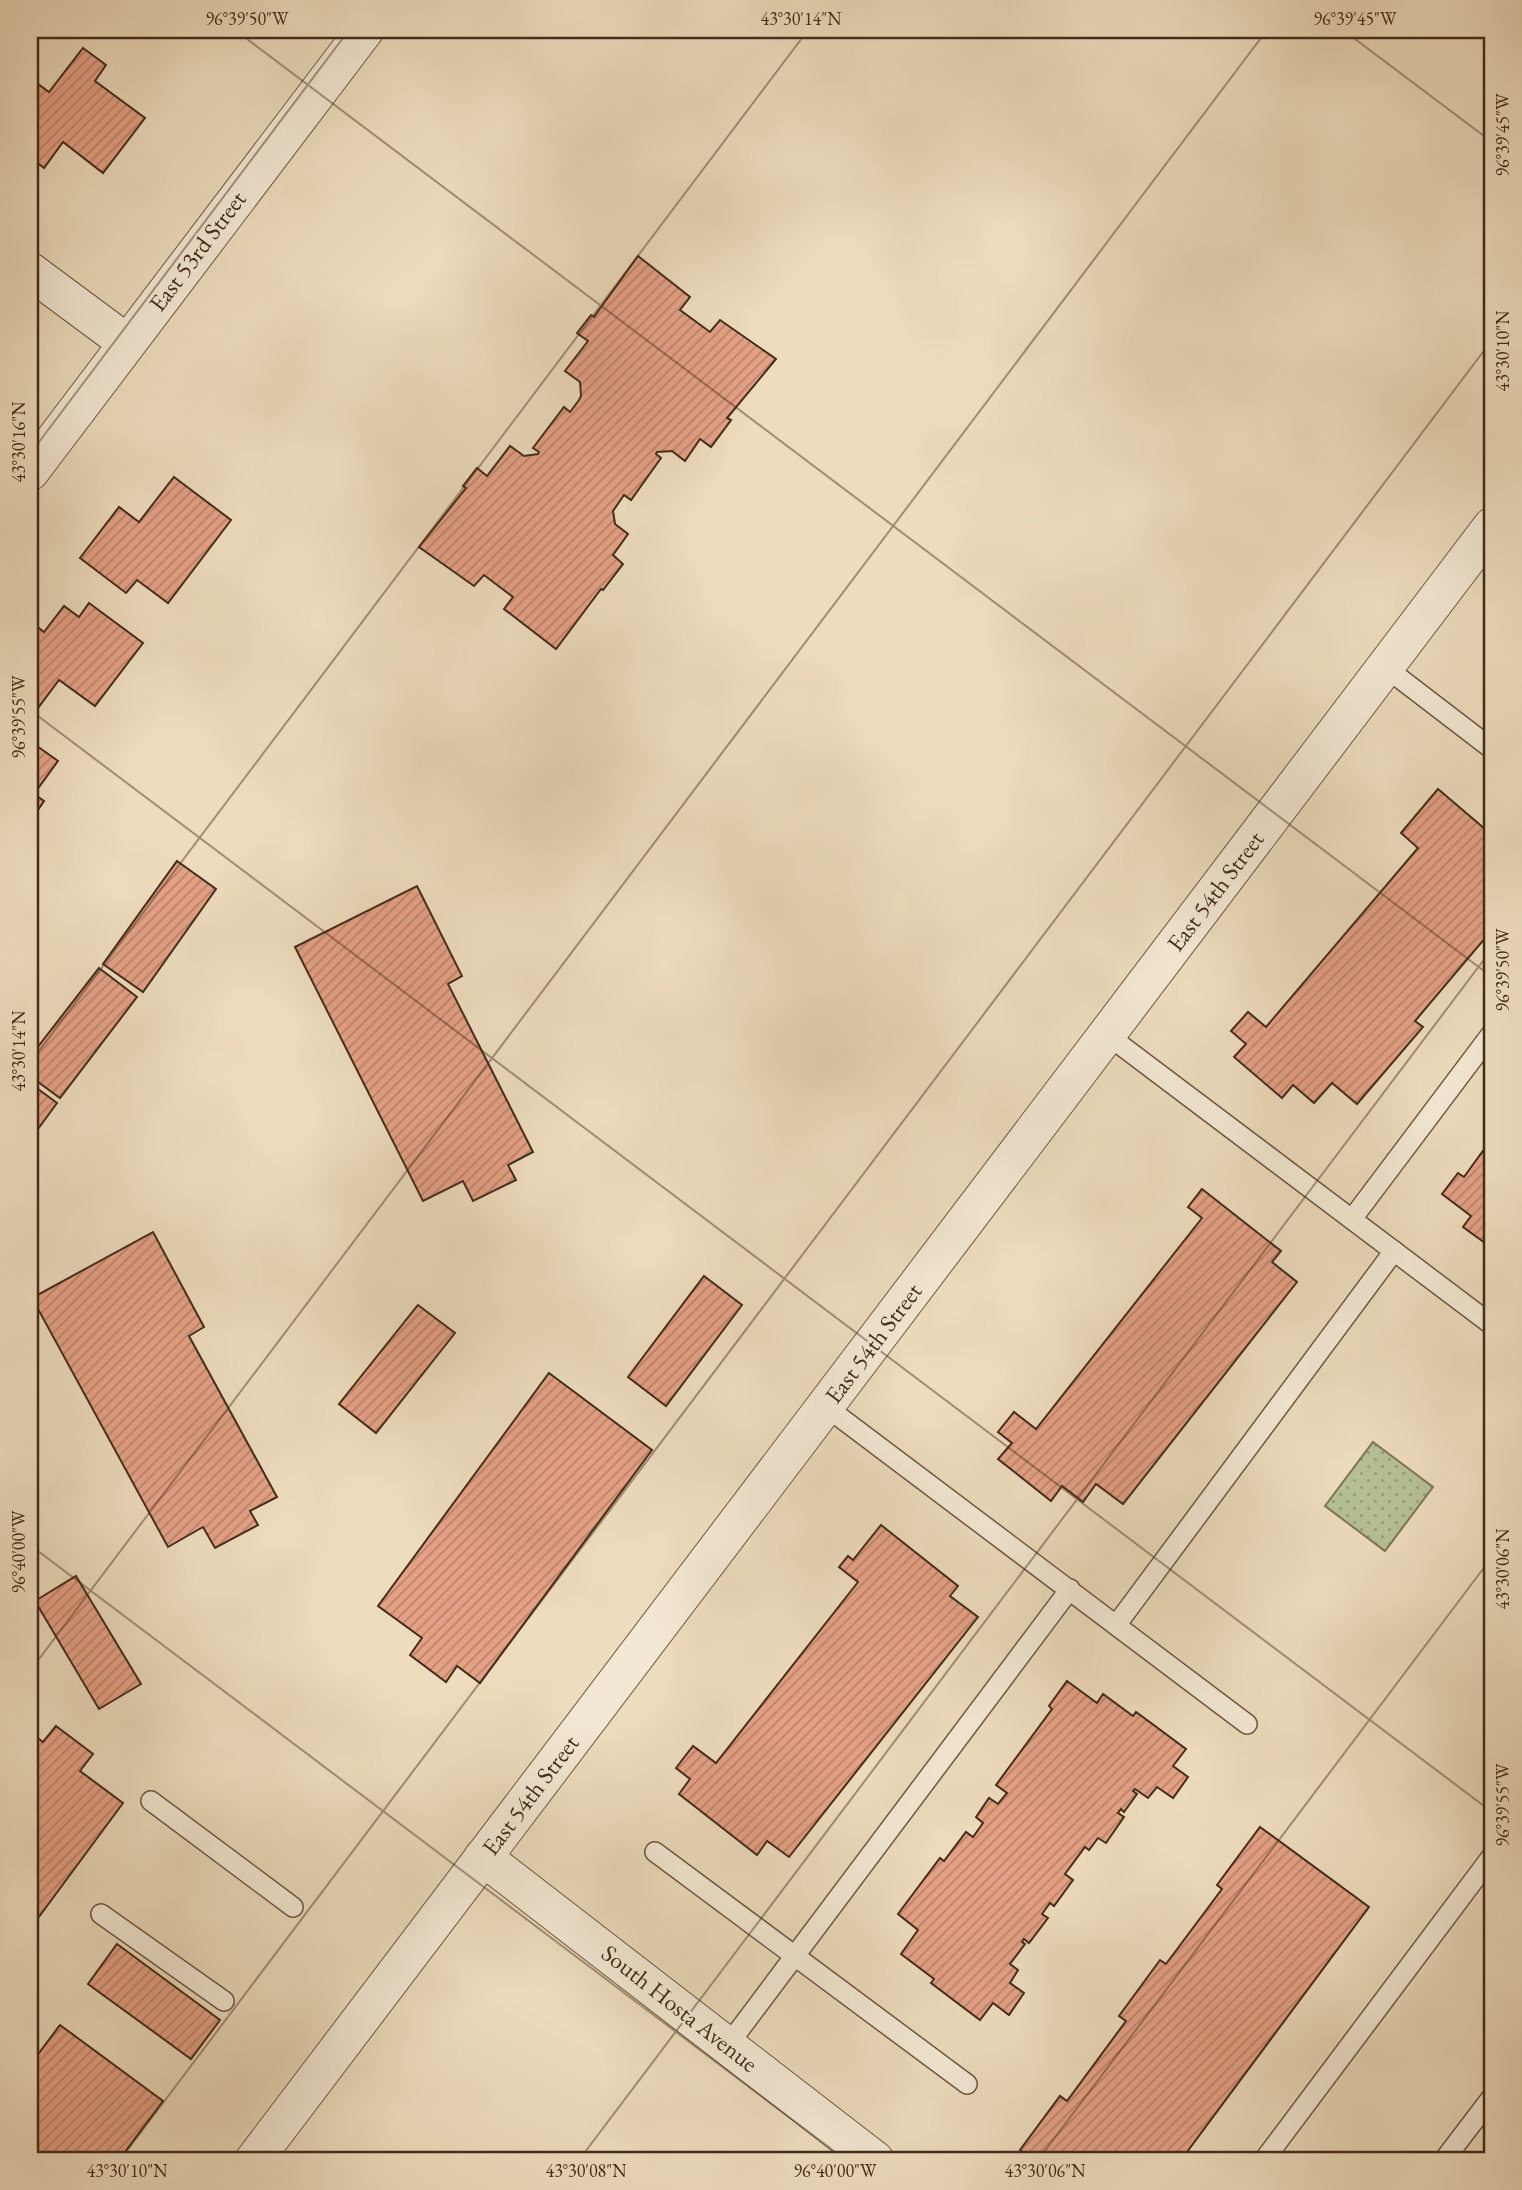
<svg xmlns="http://www.w3.org/2000/svg" width="1522" height="2190" font-family="'EB Garamond',serif">
<style>
.park{fill:url(#park-dots);stroke:#7c7656;stroke-width:2}
.building{fill:url(#building-hatch);stroke:#422c1a;stroke-width:2}
.lines{fill:none;stroke-linecap:round;stroke-linejoin:round}
.service-casing{stroke:#6d5843;stroke-width:22}
.minor-casing{stroke:#6d5843;stroke-width:39}
.service{stroke:#f3e8d4;stroke-width:19}
.minor{stroke:#f3e8d4;stroke-width:37}
.ticks{fill:none;stroke:#422c1a;stroke-width:2;stroke-opacity:0.45}
.labels{text-anchor:middle;dominant-baseline:central;stroke-width:5;stroke-linejoin:round;paint-order:stroke}
.street-label{font-size:24px;fill:#422c1a;stroke:#f3e8d4}
.neatline{fill:none;stroke:#422c1a;stroke-width:2.5}
.ticks-label{font-size:18px;text-anchor:middle;fill:#422c1a}
</style>
<defs>
<pattern id="park-dots" width="8" height="8" patternUnits="userSpaceOnUse" patternTransform="scale(1.75)"><rect width="8" height="8" fill="#b5c193"/><path d="M2 2h.1M6 6h.1" fill="none" stroke="#959d77" stroke-width="1.8" stroke-linecap="round"/></pattern>
<pattern id="building-hatch" width="6" height="6" patternUnits="userSpaceOnUse" patternTransform="scale(1.75)"><rect width="6" height="6" fill="#e5a185"/><path d="M-1 1l2-2M0 6l6-6M5 7l2-2" fill="none" stroke="#bb836c"/></pattern>
</defs>
<rect width="100%" height="100%" fill="#eddcbd"/>
<filter id="stains"><feTurbulence type="fractalNoise" baseFrequency=".00286" numOctaves="4"/><feColorMatrix values="0 0 0 0 .2 0 0 0 0 .09 0 0 0 0 .02 0 0 0 .5 -.17"/></filter>
<radialGradient id="worn" r=".72"><stop offset=".6" stop-color="#630" stop-opacity="0"/><stop offset="1" stop-color="#630" stop-opacity=".3"/></radialGradient>
<path class="park" d="M1373,1442L1433,1487L1385,1551L1325,1506Z"/>
<g class="building">
<path d="M83,48L106,65L95,81L145,118L103,173L63,142L44,168L30,157V78L49,92Z"/>
<path d="M638,256L690,297L680,310L710,332L720,320L776,359L727,418L731,420L711,447L700,439L685,461L672,451L657,452L656,454L661,458L631,500L624,495L613,511L615,524L628,534L613,555L623,564L603,590L601,589L556,649L504,609L513,597L484,575L474,586L419,547L466,488L463,486L477,468L487,476L510,446L524,456L538,454L539,452L533,448L564,407L570,412L579,400L581,396L580,382L565,371L588,341L577,333L591,315L594,317Z"/>
<path d="M174,477L231,520L168,603L137,580L126,593L80,558L119,507L139,522Z"/>
<path d="M89,603L143,643L95,706L59,680L35,712L30,708V621L44,632L64,606L79,617Z"/>
<path d="M30,741L58,761L34,794L44,801L30,822Z"/>
<path d="M1438,789L1492,835V930L1415,1021L1423,1027L1357,1104L1332,1083L1314,1103L1293,1085L1282,1098L1234,1057L1246,1044L1231,1031L1248,1012L1266,1027L1418,848L1401,833Z"/>
<path d="M177,861L216,889L143,992L103,964Z"/>
<path d="M417,886L462,976L448,984L533,1152L508,1165L516,1180L473,1201L463,1181L423,1201L295,947Z"/>
<path d="M99,968L137,997L60,1098L30,1076V1057Z"/>
<path d="M30,1083L57,1103L30,1140Z"/>
<path d="M1492,1130V1248L1463,1227L1471,1216L1442,1194L1458,1173L1464,1177L1490,1141L1486,1138Z"/>
<path d="M1202,1189L1281,1251L1272,1262L1297,1282L1123,1504L1096,1484L1083,1502L1062,1486L1051,1501L998,1459L1012,1443L998,1432L1014,1412L1036,1429L1202,1218L1188,1207Z"/>
<path d="M153,1232L204,1327L189,1336L277,1497L250,1511L258,1525L215,1548L203,1527L168,1547L32,1298Z"/>
<path d="M704,1276L742,1305L666,1406L628,1377Z"/>
<path d="M418,1305L455,1333L376,1433L339,1404Z"/>
<path d="M549,1373L652,1450L480,1683L457,1666L446,1682L410,1655L422,1638L378,1606Z"/>
<path d="M881,1525L958,1586L950,1596L978,1617L789,1857L767,1841L757,1855L679,1794L690,1779L676,1768L693,1746L716,1763L858,1582L839,1567L848,1556L853,1560Z"/>
<path d="M76,1576L141,1684L99,1709L35,1601Z"/>
<path d="M1067,1681L1097,1703L1103,1694L1133,1716L1136,1712L1186,1749L1173,1766L1188,1777L1173,1798L1157,1787L1148,1798L1135,1789L1133,1791L1137,1794L1124,1812L1121,1809L1118,1813L1124,1817L1106,1843L1098,1838L1089,1850L1085,1847L1065,1874L1073,1880L1054,1906L1050,1903L1042,1914L1048,1918L1029,1943L1024,1939L1022,1942L1025,1944L1010,1964L1018,1970L1010,1983L1024,1993L1009,2015L993,2003L980,2020L931,1983L934,1979L901,1954L918,1930L898,1914L940,1858L944,1861L966,1832L973,1837L983,1823L976,1817L989,1798L998,1804L1007,1793L996,1785L1052,1709L1049,1706Z"/>
<path d="M56,1726L93,1754L80,1771L123,1803L30,1929V1732L43,1742Z"/>
<path d="M1260,1827L1369,1907L1181,2160H1034L1020,2150L1060,2096L1067,2101L1126,2021L1119,2016L1160,1960L1166,1964L1222,1889L1217,1885Z"/>
<path d="M117,1944L220,2020L191,2059L88,1984Z"/>
<path d="M60,2025L163,2101L119,2160H30V2065Z"/>
</g>
<g class="lines">
<defs>
<g id="service">
<path d="M1385,667L1492,749"/>
<path d="M1106,1034L1492,1325"/>
<path d="M1352,1219L1492,1033"/>
<path d="M825,1406L1247,1724"/>
<path d="M1117,1624L1394,1251"/>
<path d="M151,1801L293,1907"/>
<path d="M655,1852L967,2084"/>
<path d="M101,1914L224,2001"/>
<path d="M728,2045L1070,1589"/>
<path d="M1264,2160L1492,1856"/>
<path d="M1444,2160L1492,2097"/>
</g>
<g id="minor">
<path d="M30,271L127,343"/>
<path d="M30,472L365,30"/>
<path d="M483,1857L875,2160"/>
<path d="M254,2160L1492,526"/>
</g>
</defs>
<use href="#service" class="service-casing"/>
<use href="#minor" class="minor-casing"/>
<use href="#service" class="service"/>
<use href="#minor" class="minor"/>
</g>
<path class="ticks" d="M235,30L1492,977M1343,30L1492,142M30,454L349,30M30,710L1492,1812M30,1063L808,30M30,1545L846,2160M30,1671L1267,30M120,2160L1492,340M579,2160L1492,949M1038,2160L1492,1557"/>
<g class="labels">
<g class="street-label">
<text transform="translate(197 251) rotate(-53)">East 53rd Street</text>
<text transform="translate(1215 891) rotate(-53)">East 54th Street</text>
<text transform="translate(873 1343) rotate(-53)">East 54th Street</text>
<text transform="translate(530 1795) rotate(-53)">East 54th Street</text>
<text transform="translate(680 2008) rotate(38)">South Hosta Avenue</text>
</g>
</g>
<rect width="1522" height="2190" fill="none" stroke="#eddcbd" stroke-width="77"/>
<rect x="38" y="38" width="1446" height="2114" class="neatline"/>
<g class="ticks-label">
<text x="247" y="25">96°39'50"W</text>
<text x="801" y="25">43°30'14"N</text>
<text x="1355" y="25">96°39'45"W</text>
<text transform="translate(1503 135) rotate(-90)" y="6">96°39'45"W</text>
<text transform="translate(1503 351) rotate(-90)" y="6">43°30'10"N</text>
<text transform="translate(19 442) rotate(-90)" y="6">43°30'16"N</text>
<text transform="translate(19 717) rotate(-90)" y="6">96°39'55"W</text>
<text transform="translate(1503 970) rotate(-90)" y="6">96°39'50"W</text>
<text transform="translate(19 1051) rotate(-90)" y="6">43°30'14"N</text>
<text transform="translate(19 1552) rotate(-90)" y="6">96°40'00"W</text>
<text transform="translate(1503 1569) rotate(-90)" y="6">43°30'06"N</text>
<text transform="translate(1503 1805) rotate(-90)" y="6">96°39'55"W</text>
<text x="127" y="2177">43°30'10"N</text>
<text x="586" y="2177">43°30'08"N</text>
<text x="835" y="2177">96°40'00"W</text>
<text x="1045" y="2177">43°30'06"N</text>
</g>
<rect width="100%" height="100%" filter="url(#stains)"/>
<rect width="100%" height="100%" fill="url(#worn)"/>
</svg>
